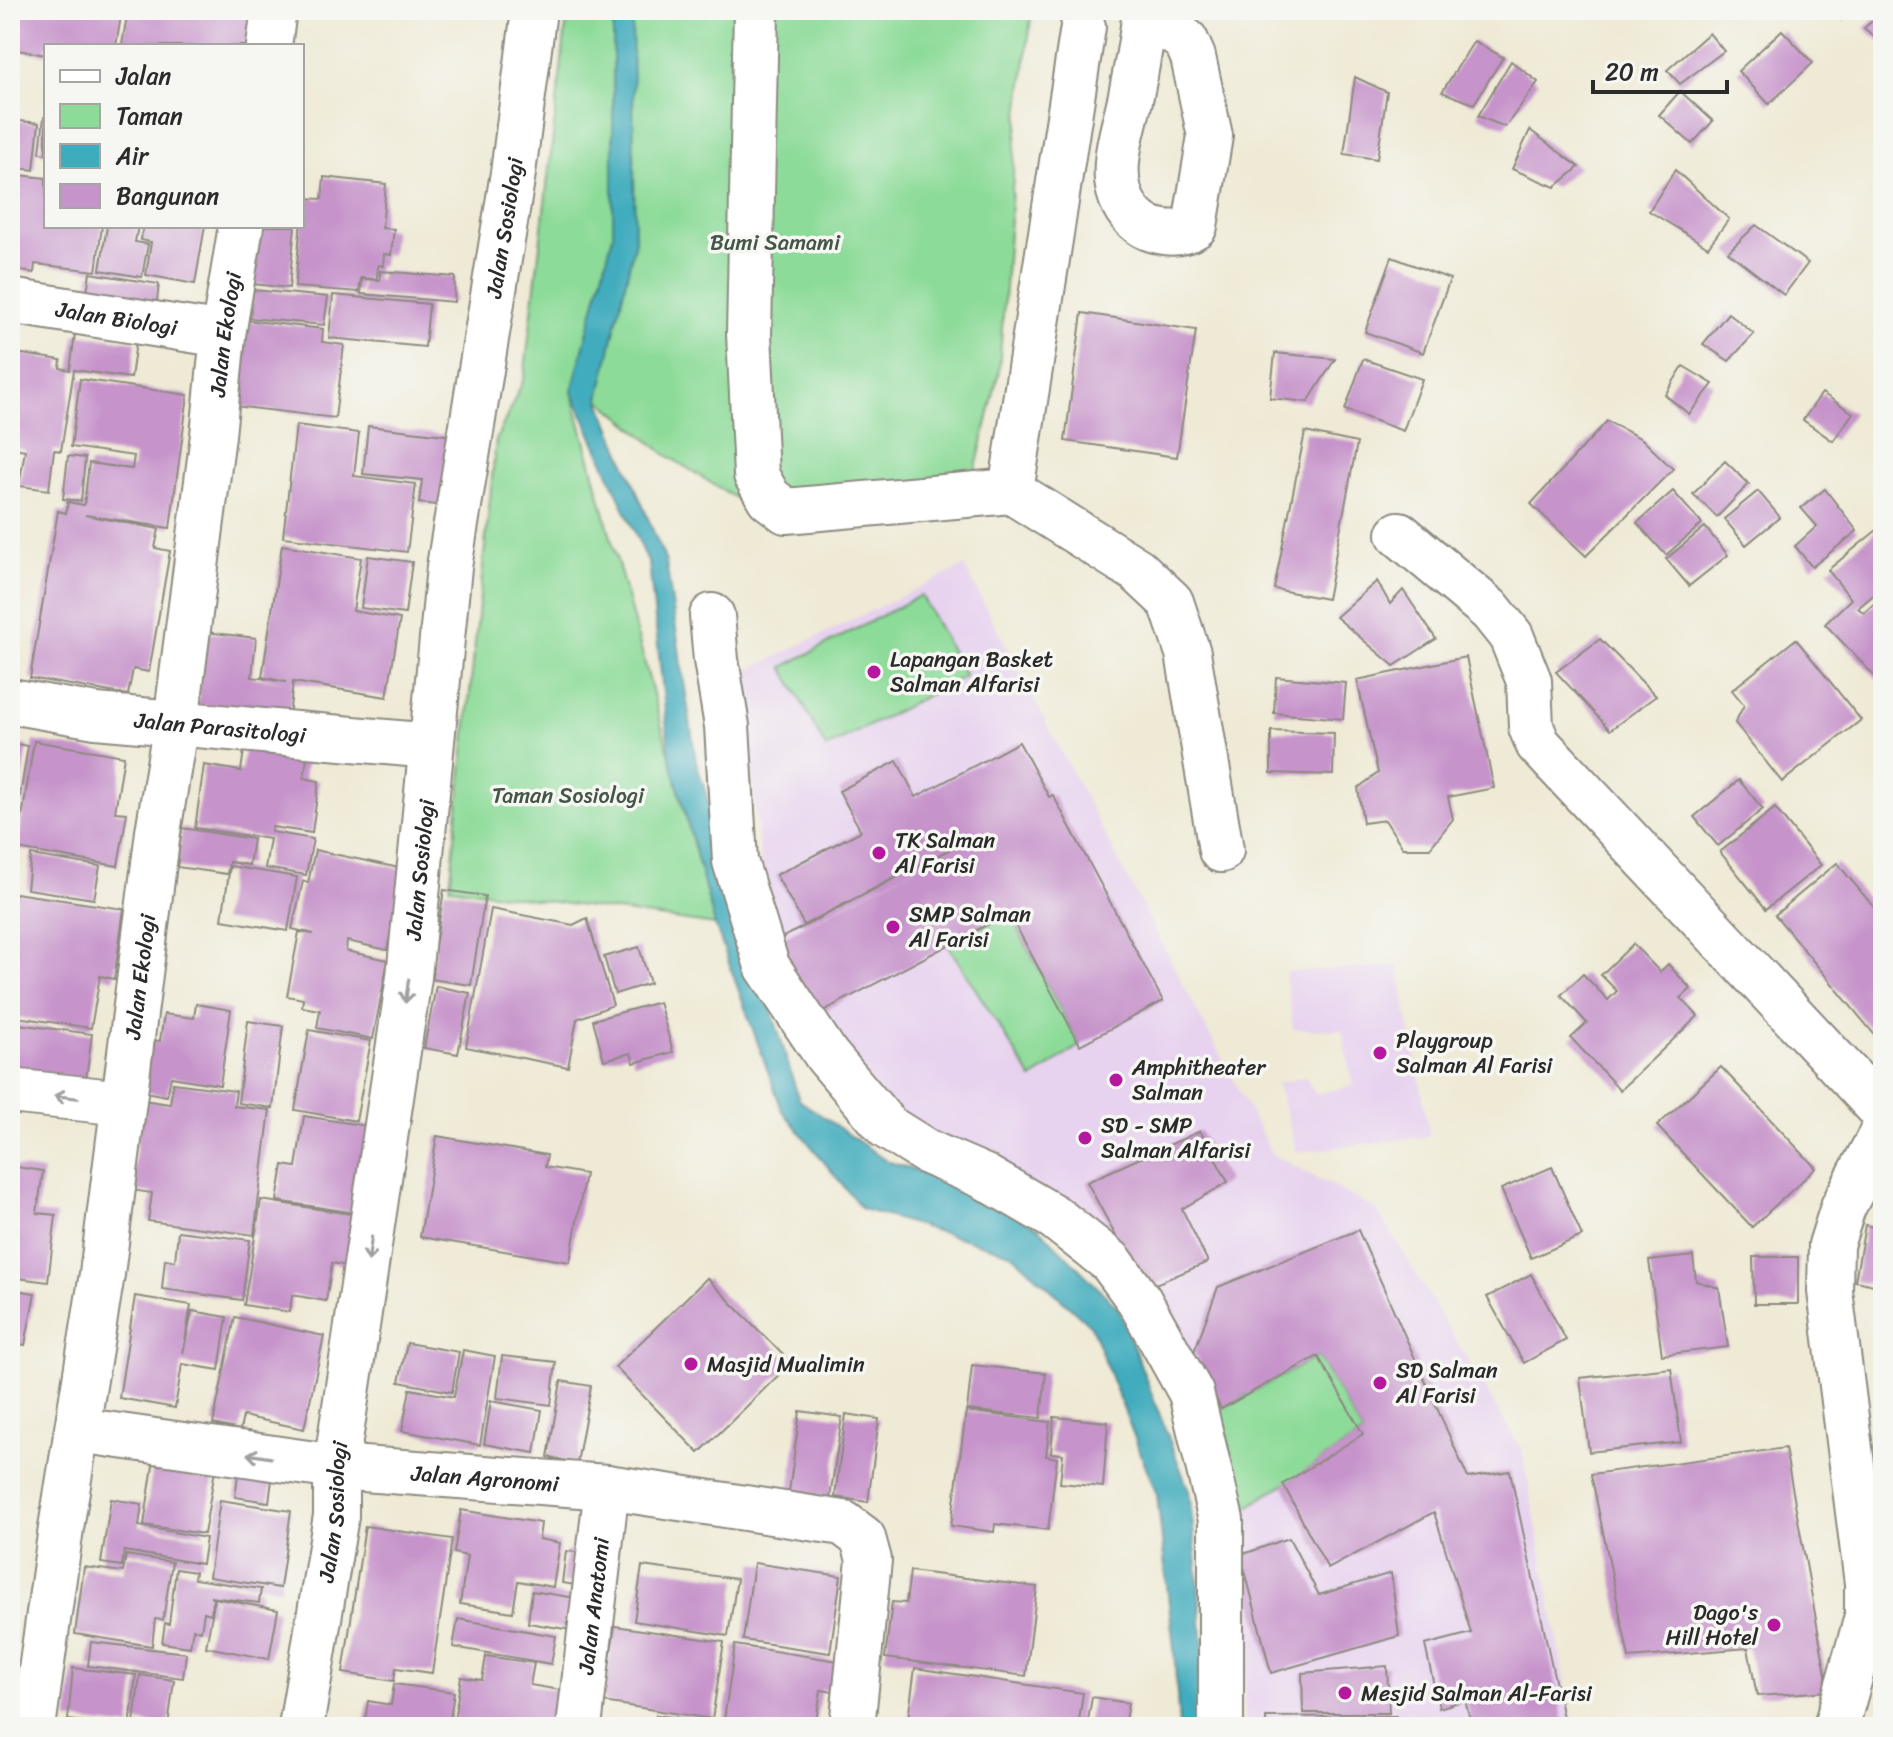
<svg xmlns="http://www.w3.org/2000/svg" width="1893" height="1737" font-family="Sriracha,sans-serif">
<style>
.built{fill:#e7d2ef}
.green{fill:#8ddb99;stroke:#5c8362;stroke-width:2}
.water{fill:#3facbd;stroke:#356c74;stroke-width:2}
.building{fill:#c693ca}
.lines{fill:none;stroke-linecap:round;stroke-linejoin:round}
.minor-casing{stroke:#8d8a80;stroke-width:48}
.minor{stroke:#fff;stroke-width:44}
.oneway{stroke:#a0a0a0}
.poi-dot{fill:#b5179e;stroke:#f6f6f2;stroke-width:3}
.labels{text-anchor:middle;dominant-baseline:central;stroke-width:7;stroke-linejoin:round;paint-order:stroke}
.street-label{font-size:22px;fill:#2b2b2b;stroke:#f6f6f2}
.park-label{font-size:22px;fill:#445746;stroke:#f6f6f2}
.poi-label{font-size:22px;fill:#2b2b2b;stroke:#f6f6f2;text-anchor:start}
</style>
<rect width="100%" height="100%" fill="#f6f6f2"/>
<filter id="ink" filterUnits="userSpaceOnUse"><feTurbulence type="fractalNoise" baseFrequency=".0125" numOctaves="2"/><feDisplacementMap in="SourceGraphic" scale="16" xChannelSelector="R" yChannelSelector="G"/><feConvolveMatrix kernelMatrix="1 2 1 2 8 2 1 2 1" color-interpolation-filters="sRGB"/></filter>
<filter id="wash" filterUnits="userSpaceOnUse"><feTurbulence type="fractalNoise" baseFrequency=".006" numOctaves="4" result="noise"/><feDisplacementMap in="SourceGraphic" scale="32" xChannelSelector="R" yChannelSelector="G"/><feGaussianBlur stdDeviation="1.8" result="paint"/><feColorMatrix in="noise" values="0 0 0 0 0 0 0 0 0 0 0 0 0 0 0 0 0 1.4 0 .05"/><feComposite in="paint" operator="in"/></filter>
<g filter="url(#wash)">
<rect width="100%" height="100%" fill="#efead5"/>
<g class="built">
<path d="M964,566L1272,1154L1377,1210L1522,1450L1574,1727H1245L1242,1598L1216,1454L1115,1253L924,1149L769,951L742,673Z"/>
<path d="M1398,966L1430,1136L1297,1152L1277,1083L1306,1077L1315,1094L1353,1086L1342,1030L1293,1029L1285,972Z"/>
</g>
<g class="green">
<path d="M568,10H1032L1015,148L999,371L975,472L942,506L754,510L665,454L599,399L572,392L715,925L450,887L496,440L524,379Z"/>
<path d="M921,595L965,676L826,748L783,667Z"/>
<path d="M1009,913L1080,1045L1032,1079L948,945Z"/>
<path d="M1318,1356L1363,1434L1243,1510L1221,1409Z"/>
</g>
<path class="water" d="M613,10H632L635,241L599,399L666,562L696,761L799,1100L887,1161L967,1187L1039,1228L1119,1309L1189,1491L1196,1553L1209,1727H1179L1174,1649L1157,1495L1091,1326L1011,1253L862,1209L782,1110L715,925L670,757L649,564L572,391L613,235Z"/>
<g id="blocks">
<g class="building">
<path d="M17,10H122L116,46H46V55L11,49Z"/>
<path d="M128,10H261L255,46H126L122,45Z"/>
<path d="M1829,10H1851L1841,20Z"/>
<path d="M1883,12V44L1864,28Z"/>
<path d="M1782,30L1813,63L1769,104L1738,71Z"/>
<path d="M1709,33L1724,51L1680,84L1667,70Z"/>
<path d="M1474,41L1503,57L1474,104L1442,92Z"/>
<path d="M1511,61L1538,82L1505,127L1478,116Z"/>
<path d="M1355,77L1387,92L1377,159L1344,154Z"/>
<path d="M1680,91L1713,121L1692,144L1659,115Z"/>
<path d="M44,117H46V154L40,153Z"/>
<path d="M10,120L39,123L34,170L10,167Z"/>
<path d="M1530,130L1579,167L1555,187L1512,169Z"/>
<path d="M1675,170L1729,219L1708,247L1649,211Z"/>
<path d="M10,174L46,178V226H102L96,271L35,264L34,273L10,269Z"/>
<path d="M324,177L386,184L382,228L394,229L391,255L384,254L383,266L378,265L377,279L361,278L359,292L295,287L303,198L322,199Z"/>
<path d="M1756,225L1808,263L1784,295L1728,252Z"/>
<path d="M107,226H138L135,242L148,244L142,277L100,270Z"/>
<path d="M143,226H205L195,284L146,275L151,242L141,240Z"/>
<path d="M258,226H295L289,288L253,284Z"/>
<path d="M1392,257L1450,279L1423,353L1365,332Z"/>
<path d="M380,271L455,277L454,302L361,294L362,279L380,280Z"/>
<path d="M90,273L159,284L156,309L86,298Z"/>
<path d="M253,290L328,297L324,325L250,318Z"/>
<path d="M333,295L429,304L425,347L329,338Z"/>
<path d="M1082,313L1196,330L1177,457L1065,441Z"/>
<path d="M1728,313L1754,334L1729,361L1703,344Z"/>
<path d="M245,320L323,329L322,342L344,345L335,418L234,406Z"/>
<path d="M75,334L136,342L131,378L74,370L61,451L54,450L49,490L19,486L25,450L10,447V352L61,360L60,368L70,370Z"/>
<path d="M1275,353L1335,359L1308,402L1270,398Z"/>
<path d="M1363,359L1422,379L1403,431L1345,410Z"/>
<path d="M1683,366L1713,384L1689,414L1665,395Z"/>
<path d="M80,379L188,395L170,528L85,515L159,529L155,548L170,551L149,672L133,669L128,695L30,678L58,511L66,513L68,502L84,505L89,463L132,469L134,456L71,447Z"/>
<path d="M1822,393L1853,413L1833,441L1803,420Z"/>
<path d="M1607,421L1642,439L1673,469L1586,556L1531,504Z"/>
<path d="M296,425L359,433L354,476L416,484L407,552L283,537Z"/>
<path d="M368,426L453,436L445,506L419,503L422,480L363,474Z"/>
<path d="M1305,432L1357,443L1327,599L1274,589Z"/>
<path d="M68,456L85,458L81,501L63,499Z"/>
<path d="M1725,461L1749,484L1717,517L1693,494Z"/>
<path d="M1825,489L1857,531L1812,567L1795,546L1817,526L1801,508Z"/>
<path d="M1673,491L1702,524L1666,555L1637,523Z"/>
<path d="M1758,491L1780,517L1746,545L1724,519Z"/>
<path d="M1883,525V587L1858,608L1864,613L1883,595V685L1825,624L1851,599L1828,570Z"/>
<path d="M1705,527L1728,555L1689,586L1666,559Z"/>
<path d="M282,545L361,558L353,611L400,619L387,697L293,682L289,717L197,705L206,632L256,638L252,677L286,682L262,677Z"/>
<path d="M368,556L412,562L405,614L361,608Z"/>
<path d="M1377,581L1390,604L1403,590L1436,639L1394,666L1336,617Z"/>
<path d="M1600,639L1656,696L1610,730L1556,672Z"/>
<path d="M1796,639L1861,720L1782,782L1735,723L1744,705L1732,690Z"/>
<path d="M1466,657L1494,788L1448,797L1453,819L1430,848H1403L1385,820L1363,823L1358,788L1378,773L1357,680Z"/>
<path d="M1276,677L1346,683L1343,719L1274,713Z"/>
<path d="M1271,731L1334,733L1333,775L1271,773Z"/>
<path d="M246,737L309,746L304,778L319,781L312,833L272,827L271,832L313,839L306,875L265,868L270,839L195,828L204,765L241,771Z"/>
<path d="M34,741L124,756L115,812L127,813L118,866L17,849Z"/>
<path d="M1019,742L1049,797L1053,795L1163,1001L1080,1045L1009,913L816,1015L776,941L975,836L804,925L776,875L861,831L839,791L897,761L916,797Z"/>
<path d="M10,743L28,746L16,821L10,820Z"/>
<path d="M1739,780L1763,809L1718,846L1694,817Z"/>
<path d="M1775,808L1821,865L1766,909L1720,852Z"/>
<path d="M182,828L253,839L249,865L229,862L227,874L177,867Z"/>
<path d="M315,850L404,869L387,950L347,941L346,951L388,960L373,1039L317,1028L320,1010L302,1007L303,999L287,996L299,932L314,934L292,929L303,881L308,883Z"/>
<path d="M31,855L100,866L94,899L27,889Z"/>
<path d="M1837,863L1883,918V1045L1775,915Z"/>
<path d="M230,866L297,877L288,931L222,920Z"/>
<path d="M444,890L485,896L471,985L430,979Z"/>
<path d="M15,893L124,909L114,979L100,976L91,1028L10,1016V925Z"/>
<path d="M491,909L573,925L587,918L613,1005L577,1019L568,1067L466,1047Z"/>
<path d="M1633,944L1660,972L1668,964L1691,989L1681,998L1698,1016L1620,1090L1571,1038L1587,1023L1561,995L1583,974L1608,1000L1617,991L1601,975Z"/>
<path d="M639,947L650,983L615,994L604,957Z"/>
<path d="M436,986L470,993L458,1054L424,1048Z"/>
<path d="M659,1002L673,1052L634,1063L631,1053L604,1060L593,1020Z"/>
<path d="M196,1004L231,1010L220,1085L171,1077L167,1096L134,1090L142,1039L160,1041L164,1014L194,1018Z"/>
<path d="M248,1021L283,1026L273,1108L238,1103Z"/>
<path d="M10,1023L92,1034L86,1079L10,1068Z"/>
<path d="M309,1030L371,1041L356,1121L295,1110Z"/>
<path d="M1721,1067L1816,1168L1752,1227L1657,1126Z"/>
<path d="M173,1083L236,1091L234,1106L270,1110L254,1235L148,1221L152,1193L131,1190L142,1100L170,1104Z"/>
<path d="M304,1116L374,1127L362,1214L277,1201L283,1165L296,1167Z"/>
<path d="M1200,1131L1228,1182L1182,1209L1208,1262L1144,1289L1087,1182Z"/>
<path d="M437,1136L547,1155L545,1167L585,1174L570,1262L420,1237Z"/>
<path d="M10,1166L43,1171L37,1213L56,1215L48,1282L10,1277Z"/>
<path d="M1552,1167L1582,1236L1531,1258L1501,1189Z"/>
<path d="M261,1200L356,1215L348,1266L332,1263L326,1301L292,1295L290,1312L244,1305Z"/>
<path d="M1865,1225L1883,1229V1287L1855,1281Z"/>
<path d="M1358,1230L1468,1478L1510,1471L1565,1727H1459L1471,1723L1465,1700L1439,1708L1425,1645L1471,1633L1434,1512L1328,1569L1283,1484L1363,1434L1318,1356L1221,1409L1194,1352L1218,1287Z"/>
<path d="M178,1231L250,1240L242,1300L162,1289L165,1259L175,1261Z"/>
<path d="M1693,1256L1696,1281L1719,1288L1728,1347L1662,1355L1649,1261Z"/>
<path d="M1753,1257H1798V1304H1754Z"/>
<path d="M1531,1274L1566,1340L1524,1363L1487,1297Z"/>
<path d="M707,1278L791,1363L699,1453L615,1367Z"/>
<path d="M10,1289L35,1293L25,1345L10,1342Z"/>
<path d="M135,1296L191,1305L183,1353L192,1311L227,1317L219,1370L182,1364L175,1408L119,1398Z"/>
<path d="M235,1317L324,1336L304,1429L243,1416L240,1430L213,1424Z"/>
<path d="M407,1343L459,1352L452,1392L399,1382Z"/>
<path d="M463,1350L495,1356L480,1445L402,1431L410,1389L454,1397Z"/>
<path d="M502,1356L556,1362L551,1405L497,1398Z"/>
<path d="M972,1365L1046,1373L1041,1418L967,1410Z"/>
<path d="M1671,1368L1681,1442L1589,1452L1580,1378Z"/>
<path d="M561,1381L591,1386L577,1463L548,1457Z"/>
<path d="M491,1401L542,1410L535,1453L484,1444Z"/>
<path d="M800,1411L842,1417L830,1498L789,1492Z"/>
<path d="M966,1411L1050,1422L1046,1456L1057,1458L1048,1530L995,1524L994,1532L951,1526Z"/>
<path d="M846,1414L879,1419L868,1502L835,1497Z"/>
<path d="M1054,1417L1108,1422L1103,1487L1060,1483L1063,1454L1051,1453Z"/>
<path d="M1785,1448L1829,1691L1757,1696L1748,1648L1629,1658L1591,1474Z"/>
<path d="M154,1459L215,1470L204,1534L144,1525Z"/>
<path d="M238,1475L272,1480L269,1502L235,1497Z"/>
<path d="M111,1499L142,1504L139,1526L206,1538L202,1564L124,1551L122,1566L101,1563Z"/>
<path d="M220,1500L291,1511L280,1588L209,1577Z"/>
<path d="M461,1510L541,1523L539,1539L560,1543L553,1587L518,1581L513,1612L460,1604L467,1556L454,1553Z"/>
<path d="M365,1526L452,1539L432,1673L396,1668L394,1681L343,1673Z"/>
<path d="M1289,1538L1319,1595L1391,1573L1399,1636L1271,1673L1241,1555Z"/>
<path d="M566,1551L586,1553L582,1586L562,1583Z"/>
<path d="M126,1555L172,1562L163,1620L155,1619L152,1646L75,1634L84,1567L123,1572Z"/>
<path d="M754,1563L841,1576L830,1653L743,1640Z"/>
<path d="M642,1566L737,1579L728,1636L634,1621Z"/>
<path d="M176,1569L195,1572L194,1579L261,1589L259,1603L210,1597L213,1598L211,1614L204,1612L201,1631L193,1629L190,1647L162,1643L165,1623L169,1624Z"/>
<path d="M910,1571L1037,1587L1026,1676L885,1658L892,1602L906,1603Z"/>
<path d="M532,1591L576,1598L572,1630L528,1623Z"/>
<path d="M215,1598L278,1610L269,1659L206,1647Z"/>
<path d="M458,1619L556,1636L551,1664L453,1647Z"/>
<path d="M615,1626L724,1642L712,1719L603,1702Z"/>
<path d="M91,1642L186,1653L183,1678L88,1666Z"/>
<path d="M735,1645L845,1662L841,1693L821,1690L815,1727H769L724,1720Z"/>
<path d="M486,1656L534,1663L530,1685L566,1691L561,1727H453L461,1677L482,1680Z"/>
<path d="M1387,1666L1389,1713H1303L1302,1673Z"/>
<path d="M73,1668L136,1675L130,1727L68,1720Z"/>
<path d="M915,1668L1083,1693L1078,1727H907Z"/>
<path d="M140,1675L174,1680L168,1726L134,1722Z"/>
<path d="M394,1684L454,1692L449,1727H364L368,1701L391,1705Z"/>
<path d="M1092,1697L1128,1703L1124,1727H1087Z"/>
<path d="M656,1715L720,1723L719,1727H655Z"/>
<path d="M1396,1716V1727H1266V1717Z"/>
</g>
</g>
</g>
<g filter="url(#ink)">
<use href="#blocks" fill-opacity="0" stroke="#8d8a80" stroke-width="2"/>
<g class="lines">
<defs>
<g id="minor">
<path d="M756,10L749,334L756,475L769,498L786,511L1011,491L1137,570L1171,602L1188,653L1221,850"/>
<path d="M1145,12L1186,41L1193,57L1210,136L1195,226C1181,235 1165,234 1149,228C1134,222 1123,207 1119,191C1111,161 1125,125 1131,95C1137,66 1142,39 1145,10"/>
<path d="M269,46L274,10"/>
<path id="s1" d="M10,301L223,335"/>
<path d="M1011,491L1083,27"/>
<path d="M1399,534L1491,611L1511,636L1529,681L1531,727L1538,744L1883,1112"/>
<path d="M712,616L716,660L727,726L735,861L767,966L827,1056L887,1127L927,1152L985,1177L1054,1217L1111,1262L1139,1300L1191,1393L1221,1520V1727"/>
<path id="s2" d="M10,701L96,716L431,746"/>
<path d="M10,1091L123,1103"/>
<path id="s3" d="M78,1430L336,1467L607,1487L843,1523L863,1538L869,1560L852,1727"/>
<path id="s4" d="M33,1727L61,1528L102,1274L158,832L176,722L213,435L223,335L241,226"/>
<path id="s5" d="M301,1727L336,1516V1467L409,977L449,567L513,173L534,10"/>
<path id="s6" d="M579,1727L607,1487"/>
<path d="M1836,1727L1867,1617V1583L1830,1291L1831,1245L1843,1207L1883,1131"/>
</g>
</defs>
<use href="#minor" class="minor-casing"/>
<use href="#minor" class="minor"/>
</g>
<defs><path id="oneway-shaft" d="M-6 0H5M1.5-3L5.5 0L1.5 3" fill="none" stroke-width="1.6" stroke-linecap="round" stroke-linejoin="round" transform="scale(2)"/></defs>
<g class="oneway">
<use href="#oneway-shaft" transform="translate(407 991) rotate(98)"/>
<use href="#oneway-shaft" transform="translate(66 1097) rotate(-174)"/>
<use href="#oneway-shaft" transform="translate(370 1249) rotate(98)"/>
<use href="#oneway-shaft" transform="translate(259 1456) rotate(-171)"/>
</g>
</g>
<g class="poi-dot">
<circle cx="874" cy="672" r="8"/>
<circle cx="879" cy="853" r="8"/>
<circle cx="893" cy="927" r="8"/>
<circle cx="1380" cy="1053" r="8"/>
<circle cx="1116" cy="1080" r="8"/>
<circle cx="1085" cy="1138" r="8"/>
<circle cx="691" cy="1364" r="8"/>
<circle cx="1380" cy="1383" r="8"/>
<circle cx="1774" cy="1625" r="8"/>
<circle cx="1345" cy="1693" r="8"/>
</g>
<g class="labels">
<g class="street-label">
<text stroke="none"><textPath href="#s5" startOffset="1514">Jalan Sosiologi</textPath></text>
<text stroke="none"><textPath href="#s1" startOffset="108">Jalan Biologi</textPath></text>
<text stroke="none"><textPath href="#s4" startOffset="1406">Jalan Ekologi</textPath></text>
<text stroke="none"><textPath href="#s2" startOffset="212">Jalan Parasitologi</textPath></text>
<text stroke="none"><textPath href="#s5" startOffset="866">Jalan Sosiologi</textPath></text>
<text stroke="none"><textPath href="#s4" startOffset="758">Jalan Ekologi</textPath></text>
<text stroke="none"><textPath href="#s3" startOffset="410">Jalan Agronomi</textPath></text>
<text stroke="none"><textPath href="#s5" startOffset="218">Jalan Sosiologi</textPath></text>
<text stroke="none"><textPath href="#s6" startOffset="122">Jalan Anatomi</textPath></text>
</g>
<g class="park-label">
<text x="775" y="242">Bumi Samami</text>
<text x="568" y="795">Taman Sosiologi</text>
</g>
<g class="poi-label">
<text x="890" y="659">Lapangan Basket<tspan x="890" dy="25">Salman Alfarisi</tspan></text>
<text x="895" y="840">TK Salman<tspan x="895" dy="25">Al Farisi</tspan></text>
<text x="909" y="914">SMP Salman<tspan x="909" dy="25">Al Farisi</tspan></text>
<text x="1396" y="1040">Playgroup<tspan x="1396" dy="25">Salman Al Farisi</tspan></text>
<text x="1132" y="1067">Amphitheater<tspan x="1132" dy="25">Salman</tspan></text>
<text x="1101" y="1125">SD - SMP<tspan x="1101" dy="25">Salman Alfarisi</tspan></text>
<text x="707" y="1364">Masjid Mualimin</text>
<text x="1396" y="1370">SD Salman<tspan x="1396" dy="25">Al Farisi</tspan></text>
<text x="1758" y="1612" text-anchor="end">Dago's<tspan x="1758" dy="25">Hill Hotel</tspan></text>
<text x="1361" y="1693">Mesjid Salman Al-Farisi</text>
</g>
</g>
<rect width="1893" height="1737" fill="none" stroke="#f6f6f2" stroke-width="40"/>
<rect x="44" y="44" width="260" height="184" fill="#f6f6f2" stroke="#a5a5a2" stroke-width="2"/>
<rect x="60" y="70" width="40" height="12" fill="#ffffff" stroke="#a5a5a2" stroke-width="2"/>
<text x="116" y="84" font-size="24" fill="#2b2b2b">Jalan</text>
<rect x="60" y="104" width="40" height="24" fill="#8ddb99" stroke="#a5a5a2" stroke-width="2"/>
<text x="116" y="124" font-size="24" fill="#2b2b2b">Taman</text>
<rect x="60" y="144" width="40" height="24" fill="#3facbd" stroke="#a5a5a2" stroke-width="2"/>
<text x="116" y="164" font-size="24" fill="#2b2b2b">Air</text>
<rect x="60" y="184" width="40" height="24" fill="#c693ca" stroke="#a5a5a2" stroke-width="2"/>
<text x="116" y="204" font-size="24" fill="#2b2b2b">Bangunan</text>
<path d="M1593 80v12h134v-12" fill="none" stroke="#2b2b2b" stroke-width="4"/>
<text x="1605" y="80" font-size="24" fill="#2b2b2b" stroke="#f6f6f2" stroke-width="6" paint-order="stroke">20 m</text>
</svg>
